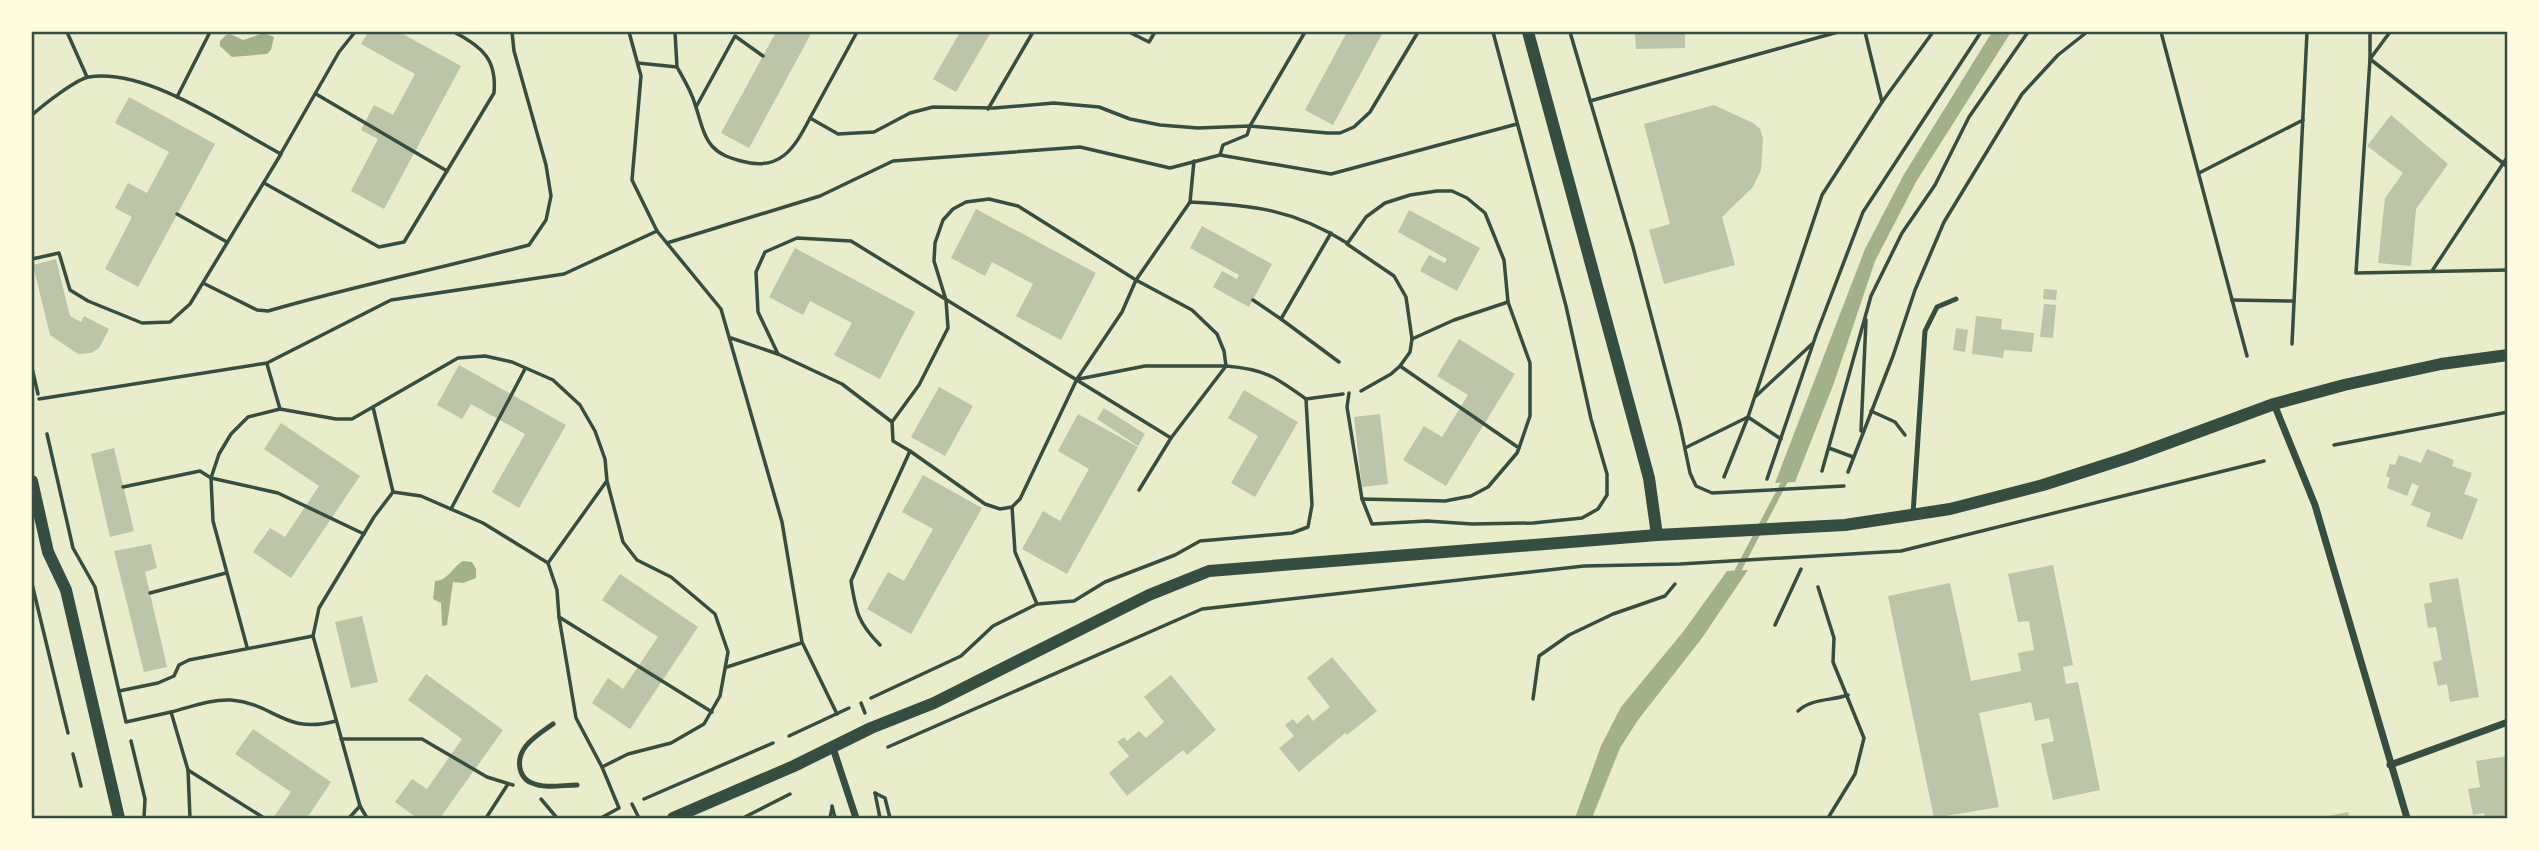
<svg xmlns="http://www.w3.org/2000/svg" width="2539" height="850" font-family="'Titillium Web',sans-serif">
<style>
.water{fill:#a3b18a}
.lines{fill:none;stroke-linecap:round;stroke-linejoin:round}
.stream{stroke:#a3b18a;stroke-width:6}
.building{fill:#bcc5a7}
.path{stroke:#344e41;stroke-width:3.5}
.service{stroke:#344e41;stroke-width:5}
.minor{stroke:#344e41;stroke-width:7}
.tertiary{stroke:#344e41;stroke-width:12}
.neatline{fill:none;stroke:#344e41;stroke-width:2.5}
</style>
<rect width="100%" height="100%" fill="#e9edc9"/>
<g class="water">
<path d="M1992,32H2011L1916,182L1875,261L1834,383L1795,482L1775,483L1865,249L1903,176Z"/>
<path d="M264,33L274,37L271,50L267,54L232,57L220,46V41L226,35L230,34L243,40Z"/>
<path d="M463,561L472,562L476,569V578L463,583L453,582L447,625L442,626L441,603L433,599L435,581C449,580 451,568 463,561Z"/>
<path d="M1748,570L1702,638L1638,720L1620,748L1592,818H1575L1601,746L1621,707L1683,632L1727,571Z"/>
</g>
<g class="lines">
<path class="stream" d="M1735,576L1787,477"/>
</g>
<g class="building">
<path d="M368,32H399L461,66L384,209L351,191L378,139L361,130L374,105L393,115L415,74L361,44Z"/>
<path d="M776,32H812L749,148L721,133Z"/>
<path d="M960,32H991L956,92L933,79Z"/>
<path d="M1347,32H1383L1333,125L1305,110Z"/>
<path d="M1635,32H1685V48L1636,49Z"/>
<path d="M129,97L215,144L138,287L105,269L132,217L115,208L128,183L147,193L169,152L115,123Z"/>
<path d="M1714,105L1753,123L1760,129L1763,138L1761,170L1753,187L1722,217L1735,265L1664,284L1649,230L1670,224L1644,124Z"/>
<path d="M2391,115L2448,164L2416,209L2411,266L2378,263L2385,198L2403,173L2367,146Z"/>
<path d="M976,209L1096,273L1061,340L1016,316L1033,284L992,262L985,276L951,258Z"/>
<path d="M1409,210L1480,248L1457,291L1420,271L1429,255L1445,263L1447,259L1398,232Z"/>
<path d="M1202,226L1272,264L1249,307L1213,287L1222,271L1237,279L1239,275L1190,248Z"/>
<path d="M795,248L915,312L880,379L834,355L852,323L810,301L803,315L769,297Z"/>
<path d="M56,259L70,316L81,322L84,316L109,329L99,348L91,353L78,354L50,335L33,265Z"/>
<path d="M2044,289L2057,290L2056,300L2043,299Z"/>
<path d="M2044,304L2056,305L2053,338L2040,337Z"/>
<path d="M1976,316L2002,319L2001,329L2034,333L2032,352L2004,350L2003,358L1972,354Z"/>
<path d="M1956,328L1968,330L1965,352L1953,350Z"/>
<path d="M1459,339L1515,374L1446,486L1403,460L1424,426L1442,437L1468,395L1437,376Z"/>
<path d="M459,365L566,425L519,508L492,492L525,434L471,404L462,419L437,405Z"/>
<path d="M939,387L973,406L945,456L911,437Z"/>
<path d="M1244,390L1298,422L1255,497L1231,483L1258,436L1228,418Z"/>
<path d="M1104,408L1145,434L1138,446L1097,419Z"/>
<path d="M1078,414L1138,447L1067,574L1022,549L1043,511L1060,521L1089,469L1058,451Z"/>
<path d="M1380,414L1388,484L1362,487L1354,417Z"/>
<path d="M281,423L360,476L291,578L253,552L270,528L285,537L319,486L264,449Z"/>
<path d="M114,448L134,531L110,537L91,454Z"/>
<path d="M2427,449L2454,460L2452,466L2472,473L2464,494L2478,499L2462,540L2426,526L2431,513L2411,505L2419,486L2412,483L2407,496L2387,488L2390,478L2386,476L2390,464L2395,465L2399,455L2421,463Z"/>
<path d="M923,475L982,508L911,634L867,609L888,572L904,581L933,529L902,512Z"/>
<path d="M151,544L157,568L145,572L167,667L144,672L114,551Z"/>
<path d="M2053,565L2073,665L2063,667L2066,684L2078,682L2100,790L2053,800L2041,744L2054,741L2049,718L2035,721L2031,702L1979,713L1999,807L1934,818L1888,596L1950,583L1971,681L2021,671L2018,653L2034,650L2029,621L2018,622L2008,574Z"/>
<path d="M620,574L698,627L630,729L592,703L608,678L623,689L658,637L602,600Z"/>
<path d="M2458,578L2479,697L2450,702L2447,684L2438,686L2433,662L2442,660L2436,627L2428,628L2424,604L2432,602L2429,583Z"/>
<path d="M362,616L378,682L351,688L335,622Z"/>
<path d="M1332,657L1377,711L1347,735L1345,733L1299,772L1279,748L1294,736L1285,725L1293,719L1297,724L1308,714L1313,721L1330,707L1307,678Z"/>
<path d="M426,674L503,730L440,818H417L395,802L412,779L427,789L462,739L408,700Z"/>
<path d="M1171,675L1216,730L1187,755L1183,750L1127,796L1109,773L1129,756L1117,742L1124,737L1127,741L1139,731L1146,738L1164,722L1144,697Z"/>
<path d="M253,729L331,782L307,818H273L291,792L235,754Z"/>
<path d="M2508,756V818H2485L2484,813L2473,815L2468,789L2480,787L2476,761Z"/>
<path d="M2348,812L2350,818H2323L2322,817Z"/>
</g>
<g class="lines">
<g class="path">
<path d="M67,32L87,77"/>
<path d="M629,32L641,76L632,180L657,231L721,309L782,522L802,642L837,714"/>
<path d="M1129,32L1149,42L1155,32"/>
<path d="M1305,32L1250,126L1327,133H1340L1354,127L1370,112L1418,32"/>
<path d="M1570,32L1633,247L1680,425L1690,473L1696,486L1712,493L1844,486"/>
<path d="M1865,32L1882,102"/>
<path d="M2161,32L2247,356"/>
<path d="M2370,32V59L2508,167"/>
<path d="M2390,32L2370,59L2356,273L2508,270"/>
<path d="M638,63L677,67L675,32"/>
<path d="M677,67C682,76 688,86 692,96C699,112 701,133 712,146C720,155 730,158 741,161C780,172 794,149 810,118L838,134L874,132L910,113L933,107L994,108L1054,103L1099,107L1130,119L1160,125L1198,128L1250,126L1247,135L1223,145L1220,155"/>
<path d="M316,94L447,171"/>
<path d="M177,97L210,32"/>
<path d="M1590,101L1838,32"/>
<path d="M696,107L735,36L763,56"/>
<path d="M988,109L1033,32"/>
<path d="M32,115C42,106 76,79 89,77C148,68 230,127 281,154L190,304L170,322L142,323L88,301L70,290L59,253L32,259"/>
<path d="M810,118L857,32"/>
<path d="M280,155L339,52L355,32"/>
<path d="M2199,173L2303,120"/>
<path d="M264,183L379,247L404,242L494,93C497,60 483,47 454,32"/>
<path d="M1190,202L1194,161"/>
<path d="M177,214L227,242"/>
<path d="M1331,233L1281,319L1339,362"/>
<path d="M667,243L820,196L893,161L1080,147L1170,168L1220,155L1331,174L1517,124"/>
<path d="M2432,271L2508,156"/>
<path d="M203,283L257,310L268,311C354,286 442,268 529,245L546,220L551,196L546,165L514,51L512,32"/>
<path d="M1253,300L1281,319"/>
<path d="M2232,300L2293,301"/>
<path d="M32,328V368L38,394"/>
<path d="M731,338L778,354"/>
<path d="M1412,339L1454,320L1508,302"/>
<path d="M2292,344L2307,32"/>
<path d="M267,364L280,409"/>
<path d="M1400,366L1519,448"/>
<path d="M1361,391L1391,374L1400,366L1410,352L1412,339L1406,297L1394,276L1347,244L1366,217L1385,203L1410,195L1437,191H1452L1467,198L1485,213L1504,260L1508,302L1530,363V416L1519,448L1517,453L1488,487L1471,496L1445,501L1362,499L1372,524L1427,521L1472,524L1533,523L1582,518L1598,509L1607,495V474L1591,419L1566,306L1493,32"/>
<path d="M1349,393L1347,407L1362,499"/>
<path d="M1756,396L1812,344"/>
<path d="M39,399L267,363L391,300L564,274L657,231"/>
<path d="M373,407L393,492"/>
<path d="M1871,411L1895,422L1905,435"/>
<path d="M892,422L919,385L948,328L946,300L934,261L935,243L943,220L953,209L966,202L989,199L1018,206L1136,280L1192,310L1217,334L1224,351L1226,366H1145L1079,379"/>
<path d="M1861,431L1866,320"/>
<path d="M47,434L73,548L95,587L126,722L171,712L188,770L190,818"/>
<path d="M2334,445L2508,412"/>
<path d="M1685,448L1748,417L1822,195L1882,102L1933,32"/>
<path d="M1829,448L1853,457"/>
<path d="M910,451L985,504L1000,509L1012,507"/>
<path d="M1822,471L1871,296L1902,233L1935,185L1969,117L2028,32"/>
<path d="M1848,472L1893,356L1915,290L1944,222L2022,94L2058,55L2087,32"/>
<path d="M1724,477L1748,417L1781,439"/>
<path d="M1767,479L1816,335L1863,212L1981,32"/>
<path d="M123,487L200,471L211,478L278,493L364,534"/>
<path d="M1139,490L1171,438"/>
<path d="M451,509L525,369"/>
<path d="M548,563L606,482"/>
<path d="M32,584L68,733"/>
<path d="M1818,587L1834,638L1833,662L1864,738L1855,774L1828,818"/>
<path d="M150,593L226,573"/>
<path d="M1037,604L1015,552L1012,507L1020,499L1077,379L1122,312L1136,280L1190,202C1252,205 1293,209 1347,243"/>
<path d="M559,617L712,712"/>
<path d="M1775,625L1801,569"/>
<path d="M880,645C858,623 856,612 851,581L910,451L893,441L892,422L842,384L778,354L758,312L756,272L765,252L797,238L851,241L1171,438L1226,366C1264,369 1276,377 1306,399L1343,394"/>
<path d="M247,647L213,521L211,478L219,454L231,434L248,417L280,409L336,419H352L458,358L485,356L512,362L553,380L580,405L595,431L605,459L607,481L623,542L637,560L671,577L715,614L728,652L720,696L704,724L671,743L628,754L602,767"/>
<path d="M727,667L801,643"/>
<path d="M119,691L158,683L174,676L179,665L189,660L313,636"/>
<path d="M871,698L961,656L993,626L1037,604L1074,601L1105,582L1175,555L1200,541L1292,533L1308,527L1312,505L1306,399"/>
<path d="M1533,699L1539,656L1569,635L1613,614L1665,596L1675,584"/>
<path d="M861,703L865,713"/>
<path d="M1798,711C1812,698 1831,701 1848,695"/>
<path d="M171,712C191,707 211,699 231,700C276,704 284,735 336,721"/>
<path d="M789,736L849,708"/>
<path d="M341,739H422L487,777L513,785"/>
<path d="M131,741L145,799L144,818"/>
<path d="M888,747L1202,609L1584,566L1680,564L1901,551L2264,461"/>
<path d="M73,754L81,786"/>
<path d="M188,770L264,818"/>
<path d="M875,793L885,798L890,818"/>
<path d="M875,793L880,818"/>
<path d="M541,799L557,818"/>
<path d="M644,799L773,743"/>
<path d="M632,804L639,818"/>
<path d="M832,806L835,818"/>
<path d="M349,818L360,806"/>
<path d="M367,818L360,806L313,636L319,608L374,517L393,492L421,496L483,523L548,563L557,590L559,617L576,718L602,767L619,808L601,818"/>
<path d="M486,818L508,784"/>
<path d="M743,818L790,794"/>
<path d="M830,818L832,808"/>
</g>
<g class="service">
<path d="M1913,514L1925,331L1937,307L1956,299"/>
<path d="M553,724C537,735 513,749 521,772C523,777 526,781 532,783C545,789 563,785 577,785"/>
</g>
<g class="minor">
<path d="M2274,404L2315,505L2407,818"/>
<path d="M833,748L856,818"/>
<path d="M2390,765L2508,722"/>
</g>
<g class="tertiary">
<path d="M1528,32L1649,478L1657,535"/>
<path d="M32,481L48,552L66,590L119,818"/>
<path d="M673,818L794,766L871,728L934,703L1149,595L1209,571L1657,535L1845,525L1950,509L2043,485L2130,457L2274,404L2344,385L2441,364L2508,355"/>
</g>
</g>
<rect width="2539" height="850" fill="none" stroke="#fefae0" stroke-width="66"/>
<rect x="33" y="33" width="2473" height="784" class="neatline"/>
</svg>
